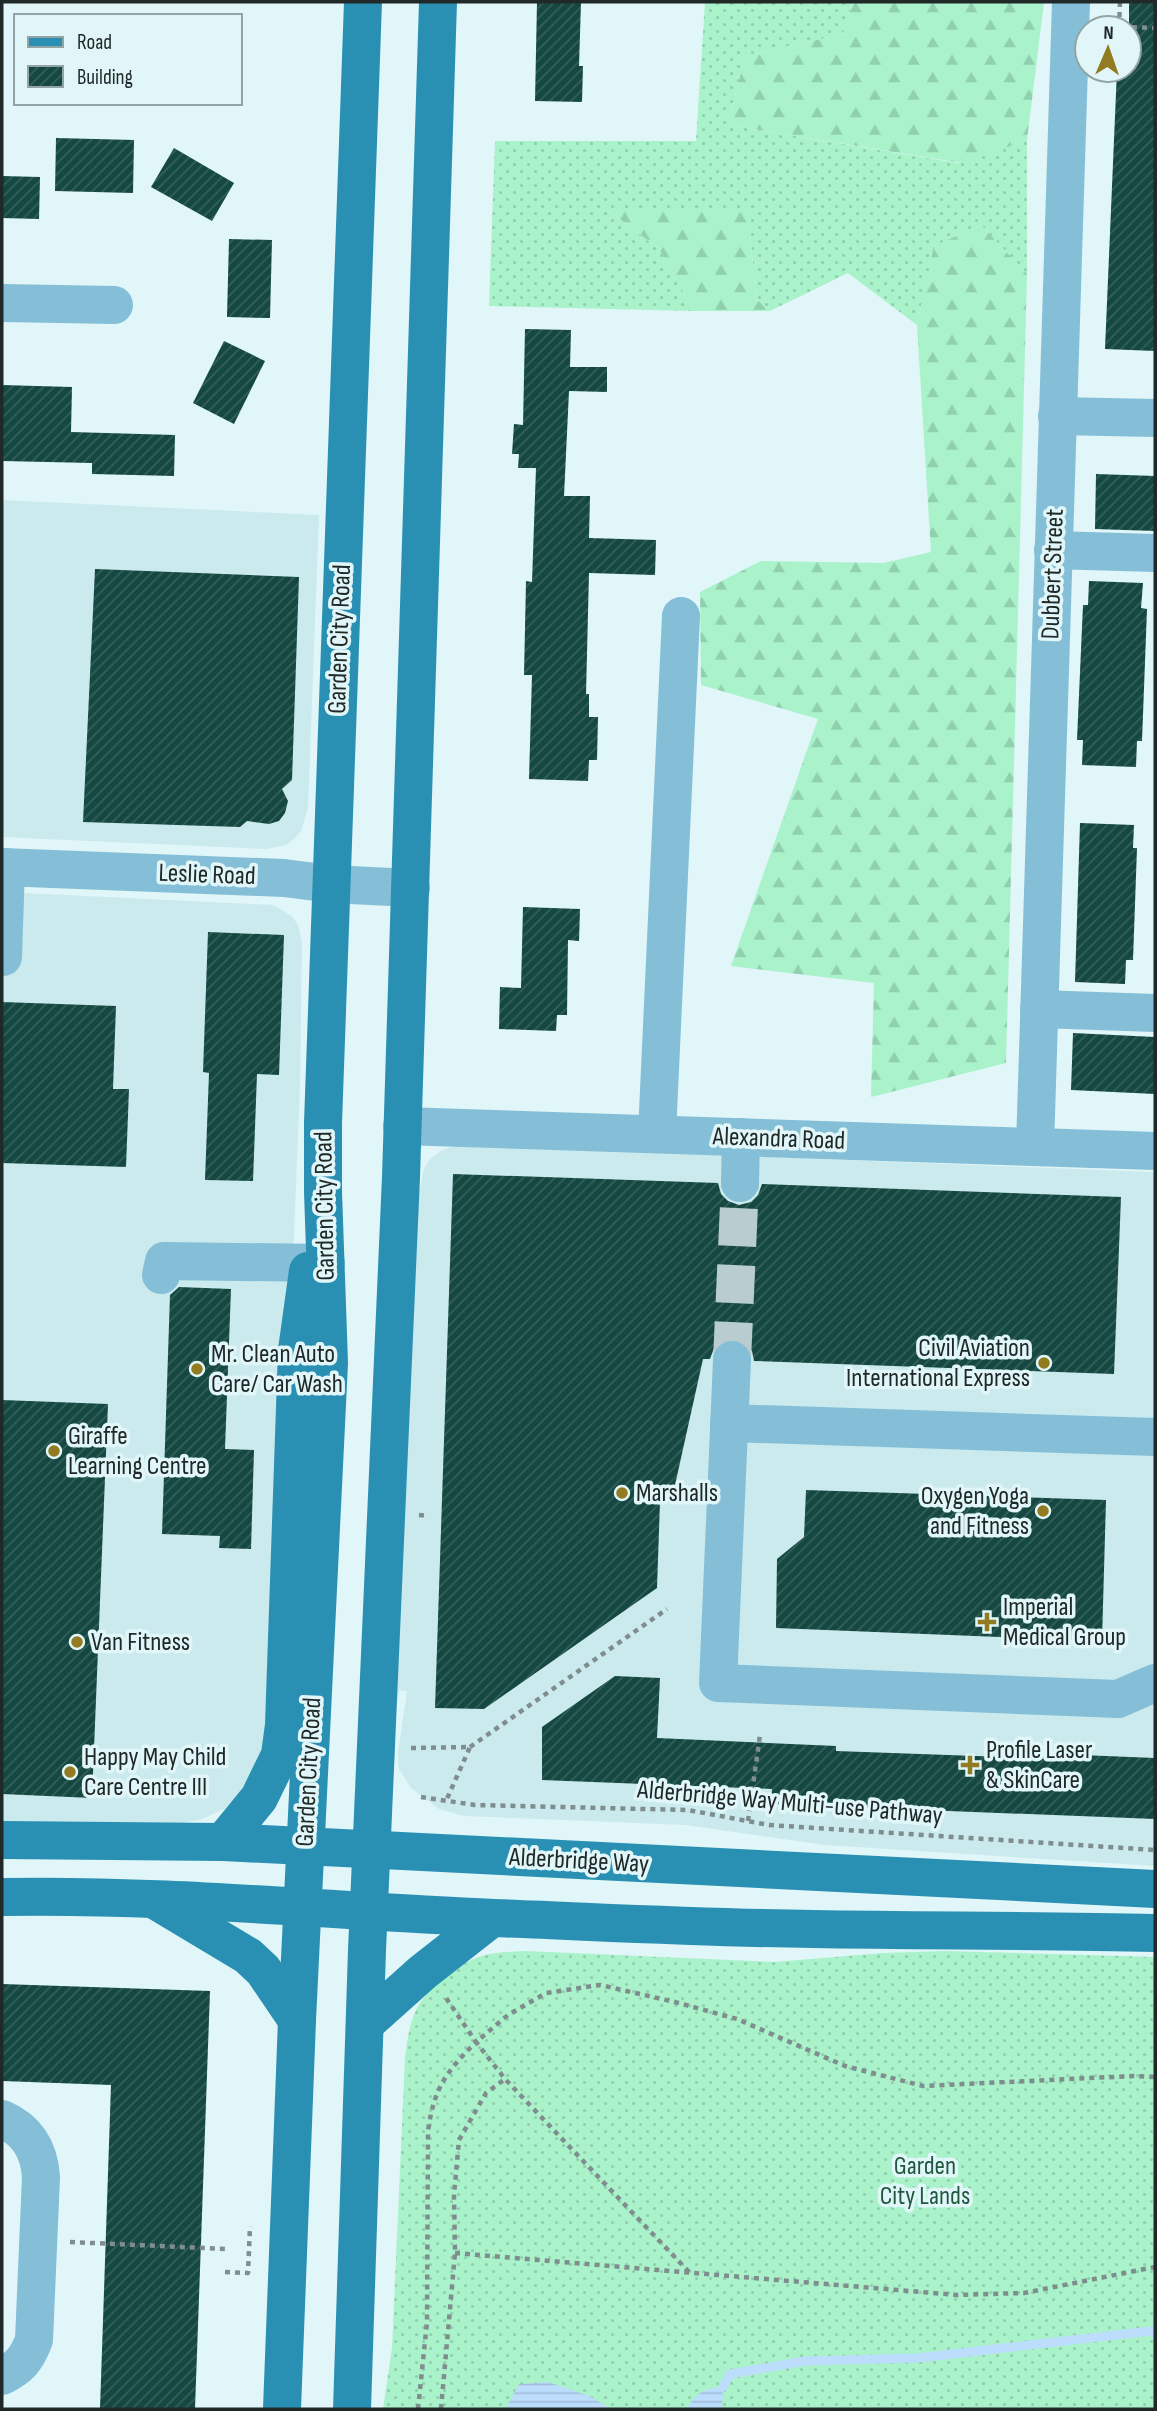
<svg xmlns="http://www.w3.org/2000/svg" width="1157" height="2411" font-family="'Sofia Sans Condensed',sans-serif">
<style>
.built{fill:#cbeaed}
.grass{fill:url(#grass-dots)}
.forest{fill:url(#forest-firs)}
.water{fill:url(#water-rules)}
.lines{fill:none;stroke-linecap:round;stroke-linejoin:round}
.stream{stroke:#bdddfd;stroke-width:9}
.building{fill:url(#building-hatch)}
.minor-tunnel{stroke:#bacdce;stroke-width:38;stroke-dasharray:38 19;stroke-linecap:butt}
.path{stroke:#7f8d8e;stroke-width:4.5;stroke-dasharray:5 5;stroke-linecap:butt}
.minor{stroke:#85bfd7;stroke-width:38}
.major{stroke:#2a90b3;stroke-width:38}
.poi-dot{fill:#927b21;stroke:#e0f6f8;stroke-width:2.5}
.labels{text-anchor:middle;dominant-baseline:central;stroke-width:7;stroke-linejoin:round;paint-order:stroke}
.street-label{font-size:26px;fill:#202828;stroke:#e0f6f8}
.poi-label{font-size:26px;fill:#202828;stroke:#e0f6f8;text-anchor:start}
.park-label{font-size:26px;fill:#20583e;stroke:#e0f6f8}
</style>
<defs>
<pattern id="grass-dots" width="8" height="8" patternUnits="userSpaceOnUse" patternTransform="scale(1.75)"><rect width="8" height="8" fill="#a9f2ca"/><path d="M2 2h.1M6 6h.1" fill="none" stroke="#91d0ae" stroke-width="1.8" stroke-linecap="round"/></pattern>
<pattern id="forest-firs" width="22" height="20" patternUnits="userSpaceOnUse" patternTransform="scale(1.75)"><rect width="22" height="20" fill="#a9f2ca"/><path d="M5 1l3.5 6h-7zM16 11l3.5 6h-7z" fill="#91d0ae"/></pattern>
<pattern id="water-rules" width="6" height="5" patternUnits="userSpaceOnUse" patternTransform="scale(1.75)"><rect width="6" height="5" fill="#bdddfd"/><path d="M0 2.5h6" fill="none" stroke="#a2bed9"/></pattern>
<pattern id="building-hatch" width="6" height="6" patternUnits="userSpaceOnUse" patternTransform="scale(1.75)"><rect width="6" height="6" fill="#144841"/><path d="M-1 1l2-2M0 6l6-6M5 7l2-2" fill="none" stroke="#36605a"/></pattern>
</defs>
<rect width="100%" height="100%" fill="#e0f6f8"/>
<g class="built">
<path d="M2,500L319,515L308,808L301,831L295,838L286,845L267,849L2,837Z"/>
<path d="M2,892L273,905L292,916L298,925L302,941L300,1086L274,1727L241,1791L224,1809L199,1820L174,1824L2,1823Z"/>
<path d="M456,1145L1155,1172V1866L825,1845L686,1825L464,1816L439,1809L411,1788L399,1769L398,1754L407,1691L399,1690L397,1705L411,1190L420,1189L424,1169L430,1159L441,1151Z"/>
</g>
<g class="grass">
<path d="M705,2H853L843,34L745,56L728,125L958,163L1027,140V274L981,225L935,246L917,325L848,273L770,311L756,299L748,211L606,209L659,249L694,311L489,306L495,141H696Z"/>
<path d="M525,1951L774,1962L884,1953L944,1951L1155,1957V2409H383L392,2348L405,2058C407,2042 409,2025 416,2010C426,1989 459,1962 482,1956C496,1952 510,1952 525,1951Z"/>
</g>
<g class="forest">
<path d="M853,2H1044L1027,140L962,163L728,125L745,56L843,34Z"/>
<path d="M605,208L748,210L756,299L770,311H694L659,249Z"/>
<path d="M981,225L1027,274L1006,1063L871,1097L874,983L731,966L818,719L701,685L700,592L761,561L884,563L931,552L917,325L934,246Z"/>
</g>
<g class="water">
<path d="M548,2382L589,2396L612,2409H508L507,2406L519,2384Z"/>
<path d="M723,2387L722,2409H687C695,2393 706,2388 723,2387Z"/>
</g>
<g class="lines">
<path class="stream" d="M723,2387L730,2374L805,2361L917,2358L1151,2331L1155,2334"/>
</g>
<g class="building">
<path d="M537,2H581L579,66H583L582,102L535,101Z"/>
<path d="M1129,2H1155V351L1105,349L1117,70H1129Z"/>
<path d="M56,138L134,140L133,193L55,191Z"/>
<path d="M174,148L234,183L212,221L151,187Z"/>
<path d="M2,176L40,177L39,219L2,218Z"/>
<path d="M229,239L272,240L270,318L227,317Z"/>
<path d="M525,329L571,330L570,367H607V392L569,391L564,496H590L589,538L656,540L655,575L589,573L586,694H589V717H598L597,760H589L588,781L529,779L532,675H524L526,581L532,582L536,468H518L519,454H512L514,424L523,425Z"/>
<path d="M224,341L265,361L234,424L193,403Z"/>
<path d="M2,385L72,387L71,432L175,435L174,476L92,474V463L2,461Z"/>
<path d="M1096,474L1155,476V531L1095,529Z"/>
<path d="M95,569L299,577L292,780L282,789L288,801L285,813L279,821L269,824L247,821L240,827L83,822Z"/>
<path d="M1089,581L1143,583L1141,608L1147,609L1142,741H1137L1136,767L1082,765L1083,740H1077L1083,605H1088Z"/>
<path d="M1080,823L1134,825L1133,848H1137L1133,960H1126L1125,984L1075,982Z"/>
<path d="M523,907L580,909L579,941L568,940L567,1015H557L556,1031L499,1029L500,987L521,988Z"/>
<path d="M208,932L284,935L279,1075L257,1074L253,1181L205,1180L209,1073L203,1072Z"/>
<path d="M2,1002L116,1006L113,1089H129L126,1167L2,1163Z"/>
<path d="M1073,1033L1155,1037V1094L1071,1090Z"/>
<path d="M453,1174L718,1183L721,1194L728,1201L739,1205L751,1202L758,1195L762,1184L1121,1197L1114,1374L754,1361L752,1351L744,1342L734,1338L723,1340L714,1348L710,1359H703L671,1503L660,1502L657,1588L484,1709L435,1708Z"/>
<path d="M179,1287L231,1289L225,1449L254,1450L251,1549L219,1548L220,1536L162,1534L170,1295Z"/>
<path d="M2,1400L108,1404L92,1798L2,1794Z"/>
<path d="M806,1490L1106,1500L1102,1641L776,1628L777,1559L804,1537Z"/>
<path d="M615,1676L660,1678L657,1738L836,1746V1751L1056,1759V1754L1155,1758V1819L771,1804L772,1789L542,1780V1727Z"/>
<path d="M2,1984L210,1991L195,2409H100L111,2085L2,2081Z"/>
</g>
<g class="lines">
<path class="minor-tunnel" d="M732,1360L740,1183"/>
<g class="path">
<path d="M1102,26L1155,28"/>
<path d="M1119,27L1120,2"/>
<path d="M419,1515L429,1516"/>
<path d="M470,1747L667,1609"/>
<path d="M411,1748L470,1747L446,1801"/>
<path d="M421,1797L475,1805L688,1810L769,1825L1155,1850"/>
<path d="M748,1821L760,1735"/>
<path d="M70,2242L226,2249"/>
<path d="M455,2253L957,2295L1024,2293L1155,2267"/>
<path d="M225,2272L248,2273L250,2226"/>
<path d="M689,2272L505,2079L476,2042L508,2015L546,1993L600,1985L675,2002L737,2019L845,2066L923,2086L1133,2076L1155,2077"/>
<path d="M418,2409L427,2322L428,2131C434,2088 446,2072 476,2042L444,1995"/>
<path d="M441,2409L455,2253L454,2195L459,2140L486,2093L505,2079"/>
</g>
<g class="minor">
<path d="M2,303L114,305"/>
<path d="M1057,416L1155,418"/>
<path d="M1053,550L1155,553"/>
<path d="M2,867L284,878L331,884L411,888"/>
<path d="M3,957L6,867"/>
<path d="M1039,1009L1155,1013"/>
<path d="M402,1126L1155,1151"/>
<path d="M657,1134L681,616"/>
<path d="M1035,1147L1071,2"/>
<path d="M740,1183L741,1137"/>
<path d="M161,1275L164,1261L326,1263"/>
<path d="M732,1360L718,1683L1118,1699L1155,1683"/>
<path d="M729,1423L1155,1437"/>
<path d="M2,2119C27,2130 39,2149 41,2177L34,2340C26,2360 20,2367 2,2376"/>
</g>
<g class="major">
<path d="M2,1840L223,1842L1155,1889"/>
<path d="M223,1842L259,1798L280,1755L284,1725L297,1350L308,1271"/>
<path d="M2,1897C166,1894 330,1911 494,1918C600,1922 707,1928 813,1929C927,1931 1041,1930 1155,1933"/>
<path d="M158,1902L248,1956L263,1970L297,2020"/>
<path d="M365,2024L423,1972L492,1918"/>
<path d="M282,2409L297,2020L329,1363L323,1192V1123L363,2"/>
<path d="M352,2409L367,1950L401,1177L438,2"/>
</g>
</g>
<g class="poi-dot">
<circle cx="1044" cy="1363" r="7"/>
<circle cx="197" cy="1369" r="7"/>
<circle cx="54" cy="1451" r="7"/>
<circle cx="622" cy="1493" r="7"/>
<circle cx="1043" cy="1511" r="7"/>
<path d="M983.5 1611.5h7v7h7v7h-7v7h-7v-7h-7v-7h7z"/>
<circle cx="77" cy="1642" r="7"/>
<path d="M966.5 1754.5h7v7h7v7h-7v7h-7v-7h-7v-7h7z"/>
<circle cx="70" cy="1772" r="7"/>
</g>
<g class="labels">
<g class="street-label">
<text transform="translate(1053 574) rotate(-88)">Dubbert Street</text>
<text transform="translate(340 639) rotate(-88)">Garden City Road</text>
<text transform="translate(207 875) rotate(2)">Leslie Road</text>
<text transform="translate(779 1139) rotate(2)">Alexandra Road</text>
<text transform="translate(325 1206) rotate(-91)">Garden City Road</text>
<text transform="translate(309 1772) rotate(-87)">Garden City Road</text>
<text transform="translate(790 1803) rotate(5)">Alderbridge Way Multi-use Pathway</text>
<text transform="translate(579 1861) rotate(3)">Alderbridge Way</text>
</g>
<g class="poi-label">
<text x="1030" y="1348" text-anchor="end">Civil Aviation<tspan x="1030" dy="30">International Express</tspan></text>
<text x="211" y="1354">Mr. Clean Auto<tspan x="211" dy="30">Care/ Car Wash</tspan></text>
<text x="68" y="1436">Giraffe<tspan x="68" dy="30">Learning Centre</tspan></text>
<text x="636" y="1493">Marshalls</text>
<text x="1029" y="1496" text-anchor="end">Oxygen Yoga<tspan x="1029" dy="30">and Fitness</tspan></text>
<text x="1003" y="1607">Imperial<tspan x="1003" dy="30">Medical Group</tspan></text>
<text x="91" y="1642">Van Fitness</text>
<text x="986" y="1750">Profile Laser<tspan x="986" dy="30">&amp; SkinCare</tspan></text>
<text x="84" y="1757">Happy May Child<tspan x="84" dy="30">Care Centre III</tspan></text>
</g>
<g class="park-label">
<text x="925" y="2166">Garden<tspan x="925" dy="30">City Lands</tspan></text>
</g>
</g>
<rect width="1157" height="2411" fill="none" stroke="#202828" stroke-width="7"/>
<rect x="14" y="14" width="228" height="91" fill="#e0f6f8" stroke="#93a4a5" stroke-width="2"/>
<rect x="28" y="37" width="35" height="10" fill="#2a90b3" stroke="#93a4a5" stroke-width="2"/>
<text x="77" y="49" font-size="21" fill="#202828">Road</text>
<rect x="28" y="66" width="35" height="21" fill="url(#building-hatch)" stroke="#93a4a5" stroke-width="2"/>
<text x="77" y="84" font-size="21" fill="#202828">Building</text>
<g transform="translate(1108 49) rotate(2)"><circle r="33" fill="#e0f6f8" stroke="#93a4a5" stroke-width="2"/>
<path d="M0-5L12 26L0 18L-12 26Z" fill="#927b21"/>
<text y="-10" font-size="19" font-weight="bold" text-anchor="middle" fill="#202828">N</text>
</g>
</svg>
